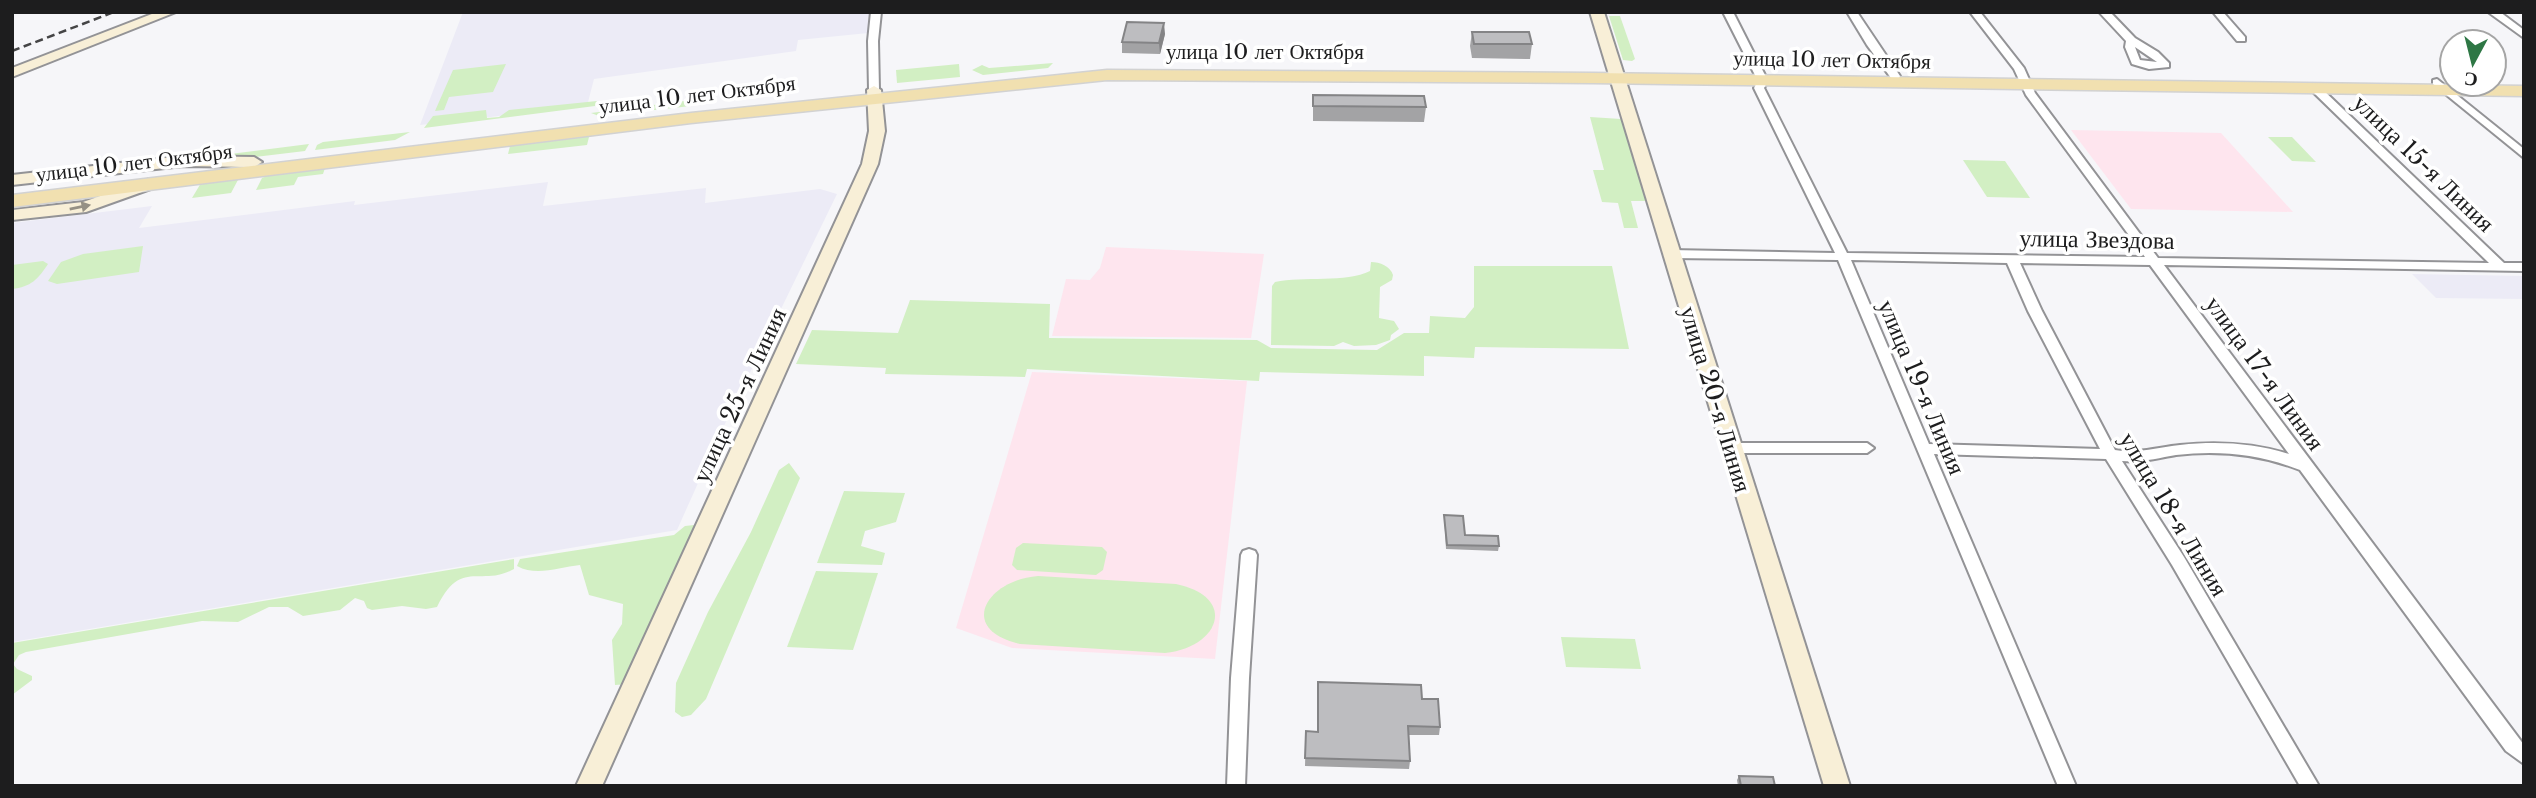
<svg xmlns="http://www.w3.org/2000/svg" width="2536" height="798" font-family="'Libre Baskerville',serif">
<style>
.built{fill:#ecebf6}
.education{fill:#fee5ee}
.green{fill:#d2efc3}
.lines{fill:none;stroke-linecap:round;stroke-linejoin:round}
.minor-casing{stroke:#939396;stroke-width:4}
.secondary-casing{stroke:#939396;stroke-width:4}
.primary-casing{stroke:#d2d2d2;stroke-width:3}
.minor{fill:#fff;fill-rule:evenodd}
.secondary{fill:#f8efd7;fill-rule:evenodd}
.primary{fill:#f1e0b0;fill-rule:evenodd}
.rail{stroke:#454546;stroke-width:2.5;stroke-dasharray:8 4.5;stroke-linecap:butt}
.wall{fill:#a3a3a5}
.shaded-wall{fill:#848486}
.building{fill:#bdbdc0;stroke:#848486;stroke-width:2}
.oneway{fill:#959084}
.labels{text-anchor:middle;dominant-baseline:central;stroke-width:7;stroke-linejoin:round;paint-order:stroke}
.far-street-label{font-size:21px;fill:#1d1d1e;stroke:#fff}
.street-label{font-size:24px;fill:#1d1d1e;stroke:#fff}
</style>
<rect width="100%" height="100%" fill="#f6f6f9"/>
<g class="built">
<path d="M463,12H870L868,33L798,40L796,51L594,79L587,106L420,125Z"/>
<path d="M548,182L543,206L706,188L705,203L820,189L837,194L721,432L677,530L12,642V223L152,206L139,228L355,201L354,205Z"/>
<path d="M2412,274L2524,276V299L2436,298Z"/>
</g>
<g class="education">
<path d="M2071,130L2221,133L2293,212L2131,209Z"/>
<path d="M1106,247L1264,254L1251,338L1052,336L1066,279L1090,280L1100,268Z"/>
<path d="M1032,372L1247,381L1215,659L1012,648L956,628Z"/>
</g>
<g class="green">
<path d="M1609,16H1620L1635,59L1632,61L1623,60Z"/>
<path d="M1053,63L1048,68L983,75L972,70L982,65L989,68Z"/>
<path d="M506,64L493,92L449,97L444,110L435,111L453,70Z"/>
<path d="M959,64L960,77L897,83L896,70Z"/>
<path d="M692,100L691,106L599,116L591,113Z"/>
<path d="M597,101L595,106L424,128L433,116L486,110L487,118L499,117L509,110Z"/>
<path d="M1590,117L1621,119L1646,201H1631L1638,228H1624L1618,203L1602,202L1593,170H1604Z"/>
<path d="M410,132L395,140L315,150L317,145L323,142Z"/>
<path d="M590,133L587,145L508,154L511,142Z"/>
<path d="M2268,137H2292L2316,162L2292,161Z"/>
<path d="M309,144L305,151L255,157H206Z"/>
<path d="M1963,160L2005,161L2030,198L1987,197Z"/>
<path d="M325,168L323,174L298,177L294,185L256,190L262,178L270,175Z"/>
<path d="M239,178L231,193L192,198L201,183Z"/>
<path d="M143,246L139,272L57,284L48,281L61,262L83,254Z"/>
<path d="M43,261L48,264C38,279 31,287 12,289V265Z"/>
<path d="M1371,262C1380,262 1390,266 1393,275L1392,280L1380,287L1379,318L1394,321L1399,329L1391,335L1390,340L1376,345L1354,346L1343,342L1334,346L1271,345L1272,286L1275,282C1303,276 1346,283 1370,271Z"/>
<path d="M1474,266H1612L1629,349L1475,347L1474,358L1424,356V376L1260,372L1259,381L1027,369L1025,377L885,374L886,368L796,364L812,330L898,333L910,300L1050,304L1049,338L1257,340L1271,348L1377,350L1404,333H1429L1430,316L1465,318L1474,307Z"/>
<path d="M789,463L800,478L706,699L691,715L682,717L675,712L676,683L708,612L751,532L779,470Z"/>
<path d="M844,491L905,493L896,522L865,531L861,546L885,553L882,565L817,563Z"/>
<path d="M694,525L698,529L628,684L615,685L612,640L622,624L623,604L589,595L580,565C559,567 537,577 517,566L520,559L674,535L685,526Z"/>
<path d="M1023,543L1102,547L1107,552L1103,570L1096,575L1017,570L1012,565L1016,548Z"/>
<path d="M514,559V569C480,588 461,557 437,607L426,609L402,606L372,610L367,608L364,601L355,598L340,610L303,616L288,607H269L238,622L202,621L26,652L19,655L13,664L17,669L32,676V680L12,695V643Z"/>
<path d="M816,571L878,573L853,650L787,647Z"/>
<path d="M1038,576L1176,584C1238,597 1220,647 1165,653L1020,644C956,629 987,580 1038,576Z"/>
<path d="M1561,637L1635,639L1641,669L1566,667Z"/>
</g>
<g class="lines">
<defs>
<g id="minor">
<path d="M871,12H881L878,41L879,90L874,93L869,90L868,41Z"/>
<path d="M1723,12H1733L1768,81L1764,88L1847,253L2145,257L2026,95L2014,69L1970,12H1980L2024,68L2035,93L2158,258L2489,263L2313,92V88H2321L2504,263H2524V271L2164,265L2524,745V764L2506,751L2300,470C2259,454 2220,450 2176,455C2158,458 2141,463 2122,461L2184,557L2319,786H2300L2172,565L2106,459L1934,454L2076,786H2058L1838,260L1670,258L1664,254L1670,250L1835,253L1754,88L1758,81ZM1851,260L2007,263L2028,311L2100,449L1929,444ZM2020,263L2150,265L2289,454C2253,443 2218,441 2180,445C2158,447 2138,454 2115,450L2042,311Z"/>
<path d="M1847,12H1857L1900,76L1899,78H1891L1867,45Z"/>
<path d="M2099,12H2110L2135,38L2158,52L2169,63V67L2149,69L2132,64L2125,47L2126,41ZM2135,47L2157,62L2140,60Z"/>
<path d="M2213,12H2223L2245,37V41H2237Z"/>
<path d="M2488,12H2500L2524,30V38Z"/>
<path d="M2437,79L2524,149V158L2433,84V80Z"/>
<path d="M1730,443H1867L1874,448L1867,453H1730L1723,448Z"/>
<path d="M1249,549L1255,551L1257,555L1249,678L1245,786H1227L1231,678L1241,555L1243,551Z"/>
</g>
<g id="secondary">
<path d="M157,12H176L12,77V68Z"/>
<path d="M1590,12H1604L1850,786H1824Z"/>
<path d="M874,86L881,90L885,131L878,164L602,786H576L862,164L869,131L867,90Z"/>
<path d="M183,156L254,157L262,162L254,167L183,166L12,185V175Z"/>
<path d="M150,179L156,181L158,184L156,187L86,212L12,220V210L83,202Z"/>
</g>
<path id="primary" d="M1107,70L1593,73L2524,86V96L1593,83L1107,80L691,123L12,207V195L691,113Z"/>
</defs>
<use href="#minor" class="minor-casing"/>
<use href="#secondary" class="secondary-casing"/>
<use href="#primary" class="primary-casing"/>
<use href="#minor" class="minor"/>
<use href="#secondary" class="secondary"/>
<use href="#primary" class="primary"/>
<path class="rail" d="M12,51L114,12"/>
</g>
<g class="wall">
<path d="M1472,32L1532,44L1530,59L1472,58L1470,46Z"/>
<path d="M1165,34L1160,54L1122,53V42Z"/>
<path d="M1313,95L1426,107L1424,122L1313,121Z"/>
<path d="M1444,515L1465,535L1499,546L1498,551L1446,549Z"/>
<path d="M1422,699L1440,727L1439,735H1409L1410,761L1409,769L1305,766L1306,731L1317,732Z"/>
<path d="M1739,776L1775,786H1738L1737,780Z"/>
</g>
<path class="shaded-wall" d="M1164,23L1165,34L1160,54L1159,43Z"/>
<g class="building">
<path d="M1127,22L1164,23L1159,43L1122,42Z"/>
<path d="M1472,32H1529L1532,44H1474Z"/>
<path d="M1313,95L1424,96L1426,107L1313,106Z"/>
<path d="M1444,515L1463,516L1465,535L1498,536L1499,546L1447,545Z"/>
<path d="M1318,682L1421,685L1422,699H1438L1440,727L1408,726L1410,761L1305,758L1306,731L1318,732Z"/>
<path d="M1739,776L1773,777L1775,786H1741Z"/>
</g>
<defs><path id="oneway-solid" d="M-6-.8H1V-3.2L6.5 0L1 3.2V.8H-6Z" transform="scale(1.75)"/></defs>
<use class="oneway" href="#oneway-solid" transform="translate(80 207) rotate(-11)"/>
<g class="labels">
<g class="far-street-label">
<text x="1265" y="52">улица 10 лет Октября</text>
<text transform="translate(1832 60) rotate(1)">улица 10 лет Октября</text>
<text transform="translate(697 95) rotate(-7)">улица 10 лет Октября</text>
<text transform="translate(134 163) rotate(-7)">улица 10 лет Октября</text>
</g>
<g class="street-label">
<text transform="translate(2424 163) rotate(44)">улица 15-я Линия</text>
<text transform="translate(2097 239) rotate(1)">улица Звездова</text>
<text transform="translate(2265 373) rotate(54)">улица 17-я Линия</text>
<text transform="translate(1922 387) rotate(67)">улица 19-я Линия</text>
<text transform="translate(739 395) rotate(-65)">улица 25-я Линия</text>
<text transform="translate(1716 399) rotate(73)">улица 20-я Линия</text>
<text transform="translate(2174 514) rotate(59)">улица 18-я Линия</text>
</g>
</g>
<rect width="2536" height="798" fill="none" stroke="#1d1d1e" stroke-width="28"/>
<g transform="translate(2473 63) rotate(187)"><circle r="33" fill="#ffffff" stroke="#a5a5a5" stroke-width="2"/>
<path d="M0-5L12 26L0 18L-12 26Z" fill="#2e7745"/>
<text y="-10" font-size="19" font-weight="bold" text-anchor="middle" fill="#1d1d1e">С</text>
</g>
</svg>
